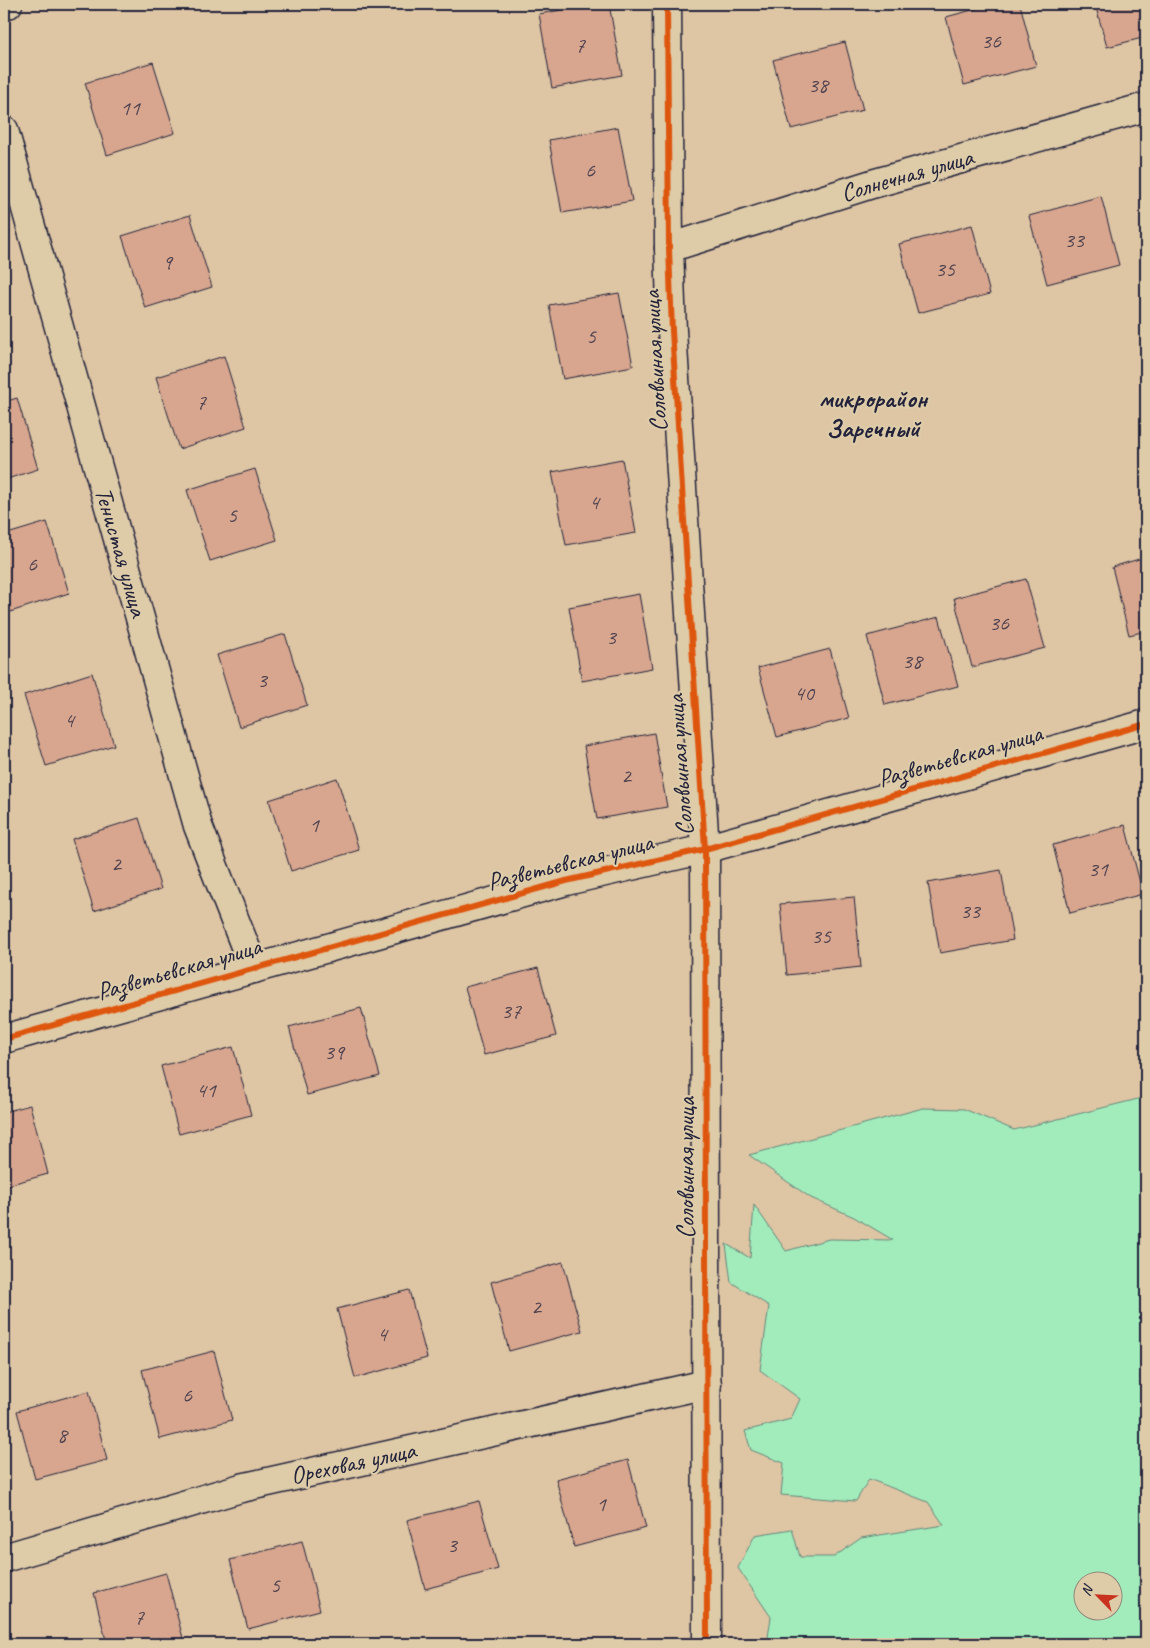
<svg xmlns="http://www.w3.org/2000/svg" width="1150" height="1648" font-family="Caveat,sans-serif">
<style>
.green{fill:#a2ecbb;stroke:#62877b;fill-rule:evenodd}
.building{fill:#d8a68e;stroke:#22223b}
.lines{fill:none;stroke-linecap:round;stroke-linejoin:round}
.street-casing{stroke:#22223b;stroke-width:31}
.street{stroke:#decca9;stroke-width:28}
.cycleway-casing{stroke:#decca9;stroke-width:9}
.cycleway{stroke:#de560e;stroke-width:6}
.labels{text-anchor:middle;dominant-baseline:central;stroke-width:4.5;stroke-linejoin:round;paint-order:stroke}
.number-label{font-size:22px;fill:#504350}
.street-label{font-size:25px;fill:#22223b;stroke:#decca9}
.neighbourhood-label{font-size:26px;font-weight:bold;fill:#22223b;stroke:#decca9}
</style>
<rect width="100%" height="100%" fill="#dec5a4"/>
<filter id="ink" filterUnits="userSpaceOnUse"><feTurbulence type="fractalNoise" baseFrequency=".02" numOctaves="2"/><feDisplacementMap in="SourceGraphic" scale="10" xChannelSelector="R" yChannelSelector="G"/><feConvolveMatrix kernelMatrix="1 2 1 2 8 2 1 2 1" color-interpolation-filters="sRGB"/></filter>
<g filter="url(#ink)">
<path class="green" d="M1146,1097V1644H1015L1012,1640L939,1644H810L802,1642L803,1644H767L771,1617L738,1568L755,1535L792,1529L800,1557H834L861,1538L944,1525L928,1502L869,1479L856,1501L781,1495L784,1463L751,1450L745,1431L791,1419L800,1399L760,1370L769,1306L731,1282L726,1244L750,1258L754,1205L786,1251L829,1239L893,1240L854,1217L811,1198L749,1155L923,1108L964,1109L1014,1130ZM1082,1580H1112V1610H1082Z"/>
<g class="building">
<path d="M595,4H609L622,75L552,88L539,14Z"/>
<path d="M995,4H1020L1036,66L964,85L946,17Z"/>
<path d="M1095,4H1146V37L1107,47Z"/>
<path d="M845,42L863,110L791,129L773,60Z"/>
<path d="M153,62L175,133L107,155L85,83Z"/>
<path d="M618,127L632,201L562,213L549,140Z"/>
<path d="M1101,196L1119,265L1047,284L1029,216Z"/>
<path d="M190,215L212,287L145,308L122,236Z"/>
<path d="M972,225L990,294L918,313L899,244Z"/>
<path d="M619,293L633,366L563,379L549,305Z"/>
<path d="M224,356L246,427L179,449L156,377Z"/>
<path d="M17,398L38,469L4,480V402Z"/>
<path d="M622,459L636,533L566,545L552,472Z"/>
<path d="M255,469L277,540L210,561L187,490Z"/>
<path d="M47,522L69,593L4,614V535Z"/>
<path d="M1146,557V631L1129,635L1112,567Z"/>
<path d="M1026,579L1045,648L972,667L954,598Z"/>
<path d="M639,594L652,668L582,681L569,607Z"/>
<path d="M939,617L958,686L885,705L867,636Z"/>
<path d="M285,634L307,705L239,727L217,655Z"/>
<path d="M830,649L849,718L777,737L758,668Z"/>
<path d="M92,673L114,745L46,766L24,695Z"/>
<path d="M654,733L667,807L597,819L584,746Z"/>
<path d="M337,778L359,850L291,871L269,800Z"/>
<path d="M139,818L161,889L94,911L72,839Z"/>
<path d="M1125,825L1143,894L1070,913L1053,845Z"/>
<path d="M1001,870L1013,940L940,953L928,883Z"/>
<path d="M854,897L861,967L787,975L780,904Z"/>
<path d="M538,968L556,1036L484,1055L465,987Z"/>
<path d="M361,1008L380,1076L307,1095L289,1027Z"/>
<path d="M233,1047L251,1115L179,1134L161,1066Z"/>
<path d="M30,1105L48,1174L4,1186V1112Z"/>
<path d="M563,1262L582,1331L509,1351L491,1282Z"/>
<path d="M409,1290L427,1358L355,1378L337,1309Z"/>
<path d="M214,1351L232,1420L160,1439L142,1370Z"/>
<path d="M89,1391L107,1460L35,1479L17,1411Z"/>
<path d="M628,1460L646,1528L574,1547L556,1479Z"/>
<path d="M479,1501L498,1569L425,1589L407,1520Z"/>
<path d="M302,1541L320,1610L248,1629L230,1560Z"/>
<path d="M166,1573L184,1642L176,1644H107L94,1593Z"/>
</g>
<g class="lines">
<defs>
<g id="street">
<path d="M667,4L669,248L672,331L705,849L707,1644"/>
<path d="M4,5L8,4"/>
<path d="M4,130L198,826L254,969"/>
<path d="M669,248L872,184L1146,107"/>
<path d="M4,1039L566,881L705,849L1146,724"/>
<path d="M4,1558L241,1488L707,1384"/>
</g>
</defs>
<use href="#street" class="street-casing"/>
<use href="#street" class="street"/>
<defs>
<g id="cycleway">
<path d="M667,4L669,248L672,331L705,849L707,1644"/>
<path d="M4,1039L566,881L705,849L1146,724"/>
</g>
</defs>
<use href="#cycleway" class="cycleway-casing"/>
<use href="#cycleway" class="cycleway"/>
</g>
</g>
<g class="labels">
<g class="number-label">
<text x="991" y="41">36</text>
<text x="580" y="45">7</text>
<text x="818" y="85">38</text>
<text x="130" y="108">11</text>
<text x="590" y="170">6</text>
<text x="1074" y="240">33</text>
<text x="167" y="262">9</text>
<text x="945" y="269">35</text>
<text x="591" y="336">5</text>
<text x="201" y="402">7</text>
<text x="594" y="502">4</text>
<text x="232" y="515">5</text>
<text x="32" y="564">6</text>
<text x="999" y="623">36</text>
<text x="611" y="637">3</text>
<text x="912" y="661">38</text>
<text x="262" y="680">3</text>
<text x="804" y="693">40</text>
<text x="69" y="720">4</text>
<text x="626" y="776">2</text>
<text x="314" y="825">1</text>
<text x="116" y="864">2</text>
<text x="1098" y="869">31</text>
<text x="970" y="911">33</text>
<text x="821" y="936">35</text>
<text x="511" y="1011">37</text>
<text x="334" y="1052">39</text>
<text x="206" y="1090">41</text>
<text x="536" y="1307">2</text>
<text x="382" y="1334">4</text>
<text x="187" y="1395">6</text>
<text x="62" y="1435">8</text>
<text x="601" y="1504">1</text>
<text x="452" y="1545">3</text>
<text x="275" y="1585">5</text>
<text x="139" y="1617">7</text>
</g>
<g class="street-label">
<text transform="translate(907 175) rotate(-16)">Солнечная улица</text>
<text transform="translate(655 361) rotate(-93)">Соловьиная улица</text>
<text transform="translate(121 552) rotate(74)">Тенистая улица</text>
<text transform="translate(960 756) rotate(-16)">Разветьевская улица</text>
<text transform="translate(680 765) rotate(-94)">Соловьиная улица</text>
<text transform="translate(570 862) rotate(-14)">Разветьевская улица</text>
<text transform="translate(179 969) rotate(-16)">Разветьевская улица</text>
<text transform="translate(686 1168) rotate(-90)">Соловьиная улица</text>
<text transform="translate(353 1463) rotate(-12)">Ореховая улица</text>
</g>
<g class="neighbourhood-label">
<text x="873" y="398">микрорайон<tspan x="873" dy="30">Заречный</tspan></text>
</g>
</g>
<rect width="1150" height="1648" fill="none" stroke="#decca9" stroke-width="20"/>
<rect x="10" y="10" width="1130" height="1628" fill="none" stroke="#22223b" stroke-width="2" filter="url(#ink)"/>
<g transform="translate(1098 1596) rotate(294)"><circle r="24" fill="#decca9" stroke="#93887d"/>
<path d="M0-4L9 19L0 12L-9 19Z" fill="#c8321e"/>
<text y="-8" font-size="14" font-weight="bold" text-anchor="middle" fill="#22223b">N</text>
</g>
</svg>
